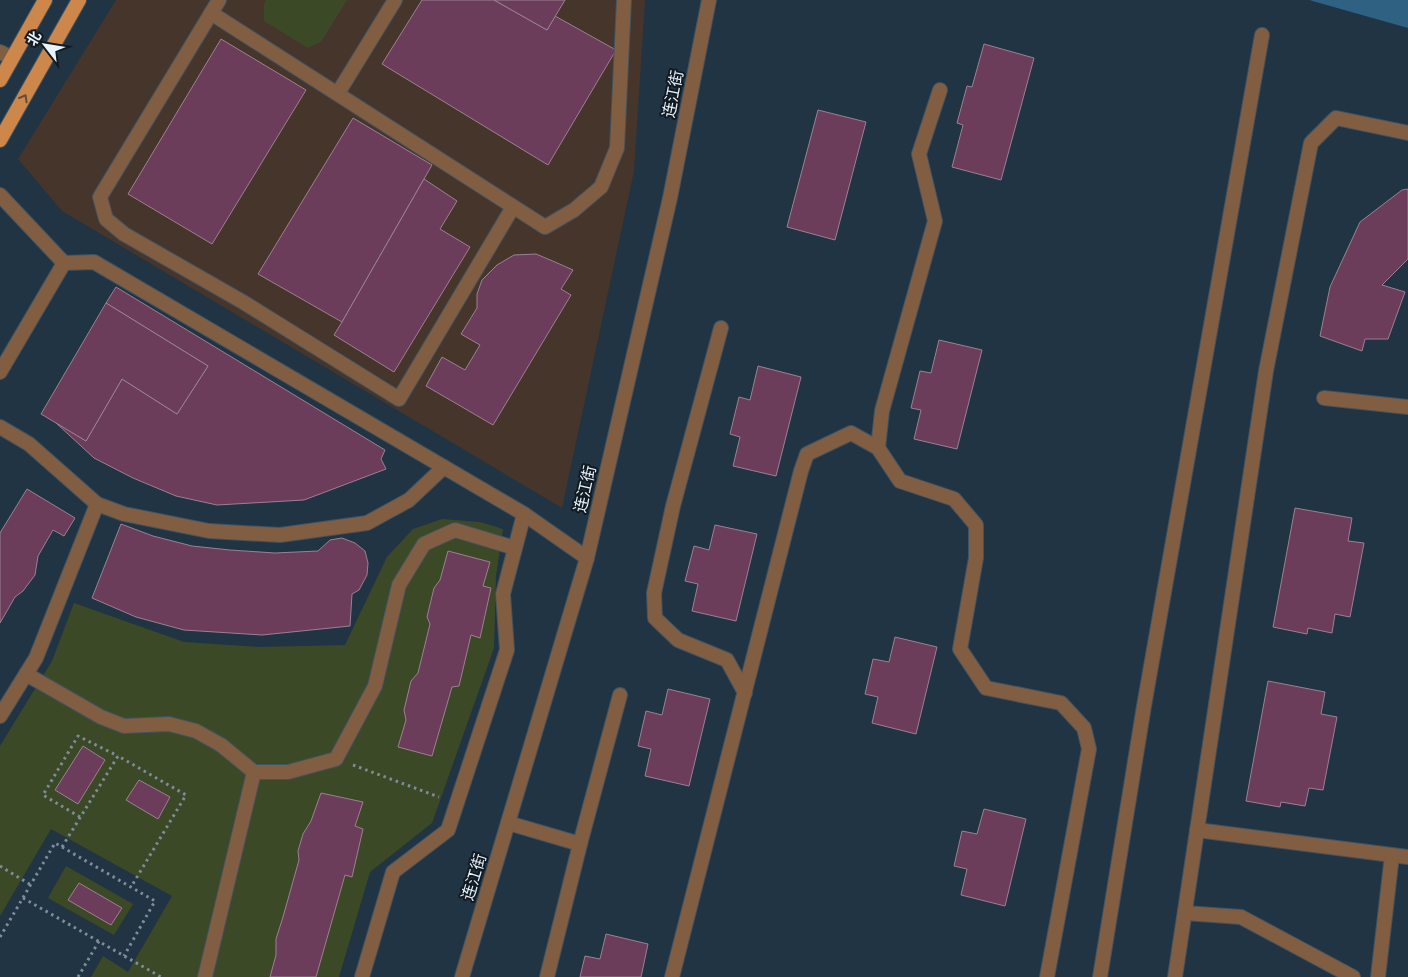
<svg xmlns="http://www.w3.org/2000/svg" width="1408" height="977" font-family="'DejaVu Sans','Noto Sans SC',sans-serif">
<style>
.commercial{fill:#46352b}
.green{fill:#3c4927}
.water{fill:#2f6183}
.building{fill:#6b3d5b;stroke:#9b8191}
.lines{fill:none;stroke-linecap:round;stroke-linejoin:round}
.service-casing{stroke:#405361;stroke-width:16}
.minor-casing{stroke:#405361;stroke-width:16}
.primary-casing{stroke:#405361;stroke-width:16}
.path{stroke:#7d8d9a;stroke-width:3;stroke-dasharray:2.5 4;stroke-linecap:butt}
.service{stroke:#815d42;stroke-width:14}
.minor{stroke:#815d42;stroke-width:14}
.primary{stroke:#ce874b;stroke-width:14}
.oneway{stroke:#674b34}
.labels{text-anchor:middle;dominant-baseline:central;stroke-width:4;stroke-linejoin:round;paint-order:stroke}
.street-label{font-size:16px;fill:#e7f3fe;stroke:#121a21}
</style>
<rect width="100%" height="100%" fill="#203443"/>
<path class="commercial" d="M116,0H645L634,171L562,508L62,211L18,159Z"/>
<g class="green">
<path d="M266,0H347L321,42L308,48L264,21V4Z"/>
<path d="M442,519L480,522L503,529L496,576L494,648L432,823L370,872L339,977H91L103,956L128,972L172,896L51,829L0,916V746L52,661L74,603L184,642L260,647L345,645L387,557L413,529Z"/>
<path d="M66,866L133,904L114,935L48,898Z"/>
</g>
<path class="water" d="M1309,0H1408V28Z"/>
<g class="building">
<path d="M422,0H494L547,30L555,16L616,50L548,165L382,64Z"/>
<path d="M494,0H565L547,30Z"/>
<path d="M221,39L306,90L212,244L128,194Z"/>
<path d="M984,44L1034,58L1001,180L952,167L963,125L957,123L967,86L972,87Z"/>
<path d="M818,110L866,122L835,240L787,227Z"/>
<path d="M353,118L432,165L342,322L258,274Z"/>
<path d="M424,179L457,201L440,229L470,247L394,372L334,335L342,322Z"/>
<path d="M1408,189V259L1382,285L1405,292L1388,339H1365L1362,351L1320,336L1330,287L1360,222L1402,190Z"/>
<path d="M536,254L555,262L573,270L561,289L571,295L493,425L426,386L442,357L465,370L480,345L461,334L477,308V294L482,280L497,265L514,255Z"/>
<path d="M116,287L385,450L381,459L386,469L304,500L217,505L176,496L133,478L94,458L55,422L86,441L122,379L177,414L208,366L106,303Z"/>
<path d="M106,303L208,366L177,414L122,379L86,441L41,414Z"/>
<path d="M939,340L982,350L957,449L914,439L921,410L911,408L920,371L931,373Z"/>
<path d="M758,366L801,377L776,476L733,466L740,437L730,434L739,397L750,400Z"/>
<path d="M27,489L75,518L64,536L53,530L38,556L35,575L23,591L15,597L0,623V533Z"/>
<path d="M1295,508L1352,518L1348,541L1364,543L1350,617L1335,614L1332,633L1308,628L1307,634L1273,627Z"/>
<path d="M121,524L153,536L192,546L230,550L275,553L318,551L330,540L342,538L355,543L365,551L368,563L367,575L359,590L352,594L350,626L262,635L184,630L136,617L92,598Z"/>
<path d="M715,525L757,534L736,621L692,611L698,584L685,581L694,546L709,550Z"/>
<path d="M448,551L490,562L483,586L491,588L480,638L471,635L459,686L452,687L432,756L398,747L406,720L404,710L411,681L418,673L430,624L427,617L434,588L440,580Z"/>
<path d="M895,637L937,647L916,734L872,723L878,697L865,694L873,659L889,662Z"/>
<path d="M1268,681L1325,692L1321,714L1337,717L1323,790L1309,788L1305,806L1281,802L1280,807L1246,801Z"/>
<path d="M668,689L710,699L689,786L645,776L651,749L638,746L646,711L662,715Z"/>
<path d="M83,746L105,760L78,804L55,790Z"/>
<path d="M139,780L170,797L158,819L126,800Z"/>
<path d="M321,793L363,802L355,826L363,829L352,877L345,875L316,977H270L276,955V939L283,917L299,860L298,851L303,834L311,821Z"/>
<path d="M984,809L1026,819L1005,906L961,895L967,869L954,866L962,831L977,834Z"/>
<path d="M79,883L122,908L111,925L68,900Z"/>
<path d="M606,934L648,944L641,977H580L585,956L600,959Z"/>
</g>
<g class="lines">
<defs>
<g id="service">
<path d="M219,0L100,197L106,219L124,234L243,302L399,399L513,207"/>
<path d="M211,13L545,227L574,210L601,187L617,148L624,0"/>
<path d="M0,52L12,58"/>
<path d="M338,93L395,0"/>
<path d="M0,195L64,263L94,262L524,514L587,558"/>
<path d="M721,328L673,506L654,593L655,618L678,640L727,660L745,693"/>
<path d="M0,372L64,263"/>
<path d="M1324,398L1408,407"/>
<path d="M0,427L29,444L97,504L124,514L209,531L280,535L367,523L409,500L444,467"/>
<path d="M878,448L882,411L935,221L919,154L940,90"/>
<path d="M26,674L101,717L124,726L169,724L196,731L221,745L254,772H288L336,759L375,686L399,585L424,544L455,530L515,548"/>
<path d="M0,716L36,658L97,504"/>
<path d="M508,823L580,844"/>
<path d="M1197,830L1408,857"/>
<path d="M1185,913L1241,917L1353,977"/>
<path d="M205,977L254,772"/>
<path d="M362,977L393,872L448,830L507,650L503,594L524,514"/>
<path d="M547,977L580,844L620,695"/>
<path d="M672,977L801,471L807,454L851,433L878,448L900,481L954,499L976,525V558L960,649L986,688L1061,703L1084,728L1089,749L1047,977"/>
<path d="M1175,977L1266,371L1311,143L1336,118L1408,133"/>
<path d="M1378,977L1392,855"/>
</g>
<g id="minor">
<path d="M462,977L587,558L670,198L709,0"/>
<path d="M1100,977L1144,706L1262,35"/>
</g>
<g id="primary">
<path d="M0,80L45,0"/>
<path d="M0,140L79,0"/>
</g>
</defs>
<use href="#service" class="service-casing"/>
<use href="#minor" class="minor-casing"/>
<use href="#primary" class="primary-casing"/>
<g class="path">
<path d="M353,765L439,797"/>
<path d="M80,817L43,795L78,736L118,756"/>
<path d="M62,847L118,756L186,795L131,887"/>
<path d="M0,866L31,885"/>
<path d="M23,898L161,977"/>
<path d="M0,937L55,843L155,901L124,956"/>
<path d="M78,977L99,941"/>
</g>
<use href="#service" class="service"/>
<use href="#minor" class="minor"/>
<use href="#primary" class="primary"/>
</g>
<defs><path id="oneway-chevron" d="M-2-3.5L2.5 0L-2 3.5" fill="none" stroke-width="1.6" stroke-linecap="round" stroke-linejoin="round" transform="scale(1.25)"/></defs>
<use class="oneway" href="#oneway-chevron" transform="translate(24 98) rotate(-61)"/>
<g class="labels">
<g class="street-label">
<text transform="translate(673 94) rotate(-79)">连江街</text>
<text transform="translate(585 489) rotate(-77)">连江街</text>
<text transform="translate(474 877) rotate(-73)">连江街</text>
</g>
</g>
<g transform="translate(45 45) rotate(301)" stroke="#121a21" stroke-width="4" paint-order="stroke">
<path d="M0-4L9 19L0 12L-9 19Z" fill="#e7f3fe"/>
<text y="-8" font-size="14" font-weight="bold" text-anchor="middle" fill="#e7f3fe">北</text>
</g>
</svg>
